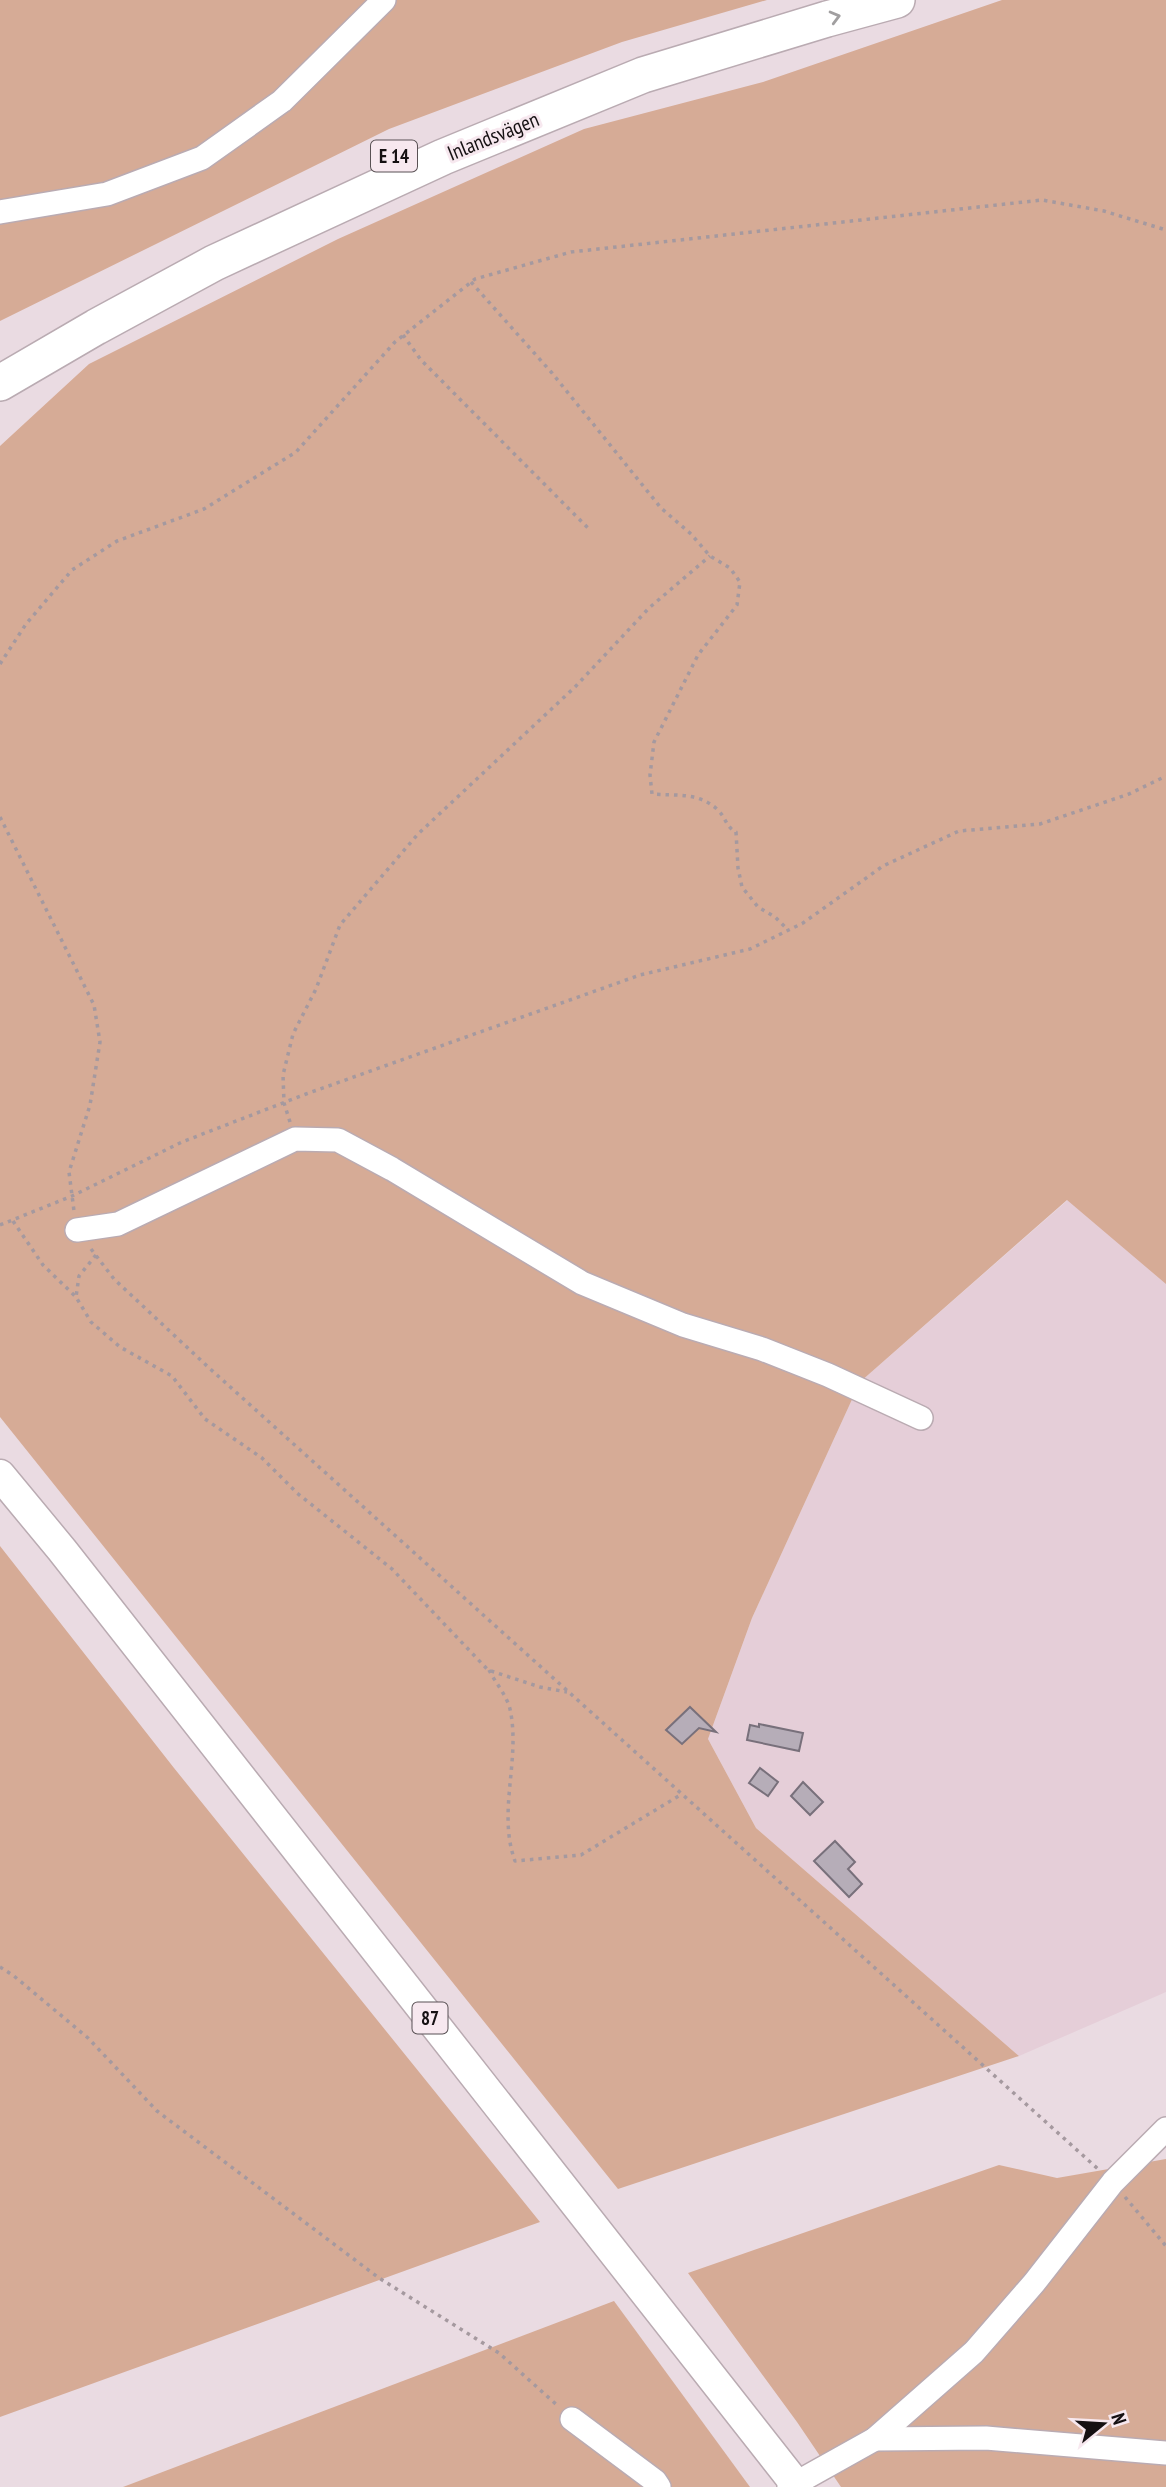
<svg xmlns="http://www.w3.org/2000/svg" width="1166" height="2487" font-family="'PT Sans Narrow',sans-serif">
<style>
.built{fill:#e5ced8}
.green{fill:#d6ab96}
.building{fill:#b6adb8;stroke:#78707b;stroke-width:2}
.lines{fill:none;stroke-linecap:round;stroke-linejoin:round}
.minor-casing{stroke:#baabb2;stroke-width:26}
.major-casing{stroke:#baabb2;stroke-width:33}
.highway-casing{stroke:#baabb2;stroke-width:38}
.path{stroke:#a5999f;stroke-width:3.5;stroke-dasharray:3.5 5;stroke-linecap:butt}
.minor{stroke:#fff;stroke-width:23}
.major{stroke:#fff;stroke-width:30}
.highway{stroke:#fff;stroke-width:35}
.oneway{stroke:#a19fa0}
.labels{text-anchor:middle;dominant-baseline:central;stroke-width:6;stroke-linejoin:round;paint-order:stroke}
.shield{fill:#f7e8ef;stroke:#595154;stroke-width:2}
.shield-label{font-size:19px;font-weight:bold;fill:#151012}
.street-label{font-size:21px;fill:#151012;stroke:#f7e8ef}
</style>
<rect width="100%" height="100%" fill="#eadbe2"/>
<path class="built" d="M1068,1200L1166,1281V1992L1019,2056L756,1828L708,1739L752,1618L860,1382Z"/>
<g class="green">
<path d="M0,0H767L622,42L389,129L0,321Z"/>
<path d="M1002,0H1166V1284L1067,1200L860,1382L752,1618L708,1739L756,1828L1019,2056L618,2189L0,1417V446L89,364L338,239L584,129L763,82Z"/>
<path d="M0,1546L174,1768L540,2222L0,2417Z"/>
<path d="M1166,2159V2487H841L797,2422L688,2273L999,2165L1057,2178Z"/>
<path d="M614,2301L750,2487H123Z"/>
</g>
<g class="building">
<path d="M690,1707L716,1732L699,1728L682,1744L666,1730Z"/>
<path d="M759,1724L803,1733L799,1751L747,1740L750,1725L759,1727Z"/>
<path d="M760,1768L778,1782L768,1796L749,1783Z"/>
<path d="M803,1782L823,1802L810,1815L791,1796Z"/>
<path d="M835,1841L855,1862L848,1869L862,1884L849,1897L814,1861Z"/>
</g>
<g class="lines">
<defs>
<g id="minor">
<path d="M0,212L107,194L202,158L282,101L384,0"/>
<path d="M77,1230L118,1224L295,1139L338,1140L392,1169L582,1283L683,1325L762,1349L828,1375L921,1418"/>
<path d="M572,2419L655,2481L659,2487"/>
<path d="M875,2439L986,2438L1166,2453"/>
<path d="M789,2487L875,2439L974,2352L1034,2283L1113,2182L1166,2129"/>
</g>
<path id="major" d="M0,1475L62,1550L798,2487"/>
<path id="highway" d="M0,383L96,327L214,263L443,157L643,75L827,19L897,0"/>
</defs>
<use href="#minor" class="minor-casing"/>
<use href="#major" class="major-casing"/>
<use href="#highway" class="highway-casing"/>
<g class="path">
<path d="M471,282L552,373L661,508L691,534L710,556L730,568L740,582L737,605L698,655L654,742L650,775L652,794C677,796 699,792 718,810C726,818 726,827 736,832L738,868L742,887L758,907L775,917L788,930"/>
<path d="M403,335L421,360L591,531"/>
<path d="M0,664L26,624L72,570L117,541L204,509L296,452L395,342L475,279L571,252L1042,200L1104,211L1166,230"/>
<path d="M0,817L94,1005L100,1042L90,1105L69,1172L74,1211"/>
<path d="M290,1122L284,1103L283,1075L293,1034L316,989L340,925L418,834L575,687L649,608L710,556"/>
<path d="M13,1221L43,1265L76,1297"/>
<path d="M0,1225L72,1196L182,1142L306,1094L640,975L750,949L803,923L883,866L959,831L1040,824L1129,794L1166,776"/>
<path d="M91,1249L114,1279L207,1366L1098,2169"/>
<path d="M96,1255L79,1276L76,1297L91,1322L120,1347L172,1376L205,1419L262,1458L297,1493L392,1569L488,1670L540,1687L567,1692"/>
<path d="M489,1670C495,1682 507,1696 510,1709C521,1759 497,1812 515,1861L581,1855L682,1794"/>
<path d="M0,1967L14,1976L88,2038L157,2111L379,2278L499,2353L558,2406"/>
<path d="M1125,2197L1166,2246"/>
</g>
<use href="#minor" class="minor"/>
<use href="#major" class="major"/>
<use href="#highway" class="highway"/>
</g>
<defs><path id="oneway-chevron" d="M-2-3.5L2.5 0L-2 3.5" fill="none" stroke-width="1.6" stroke-linecap="round" stroke-linejoin="round" transform="scale(1.75)"/></defs>
<use class="oneway" href="#oneway-chevron" transform="translate(835 17) rotate(-15)"/>
<g class="labels">
<g class="shield">
<rect x="371" y="140.5" width="46" height="31" rx="5"/>
<rect x="412.5" y="2002.5" width="35" height="31" rx="5"/>
</g>
<g class="shield-label">
<text x="394" y="156">E 14</text>
<text x="430" y="2018">87</text>
</g>
<g class="street-label">
<text transform="translate(493 136) rotate(-22)">Inlandsvägen</text>
</g>
</g>
<g transform="translate(1103 2424) rotate(72)" stroke="#f7e8ef" stroke-width="5" paint-order="stroke">
<path d="M0-5L12 26L0 18L-12 26Z" fill="#151012"/>
<text y="-10" font-size="19" font-weight="bold" text-anchor="middle" fill="#151012">N</text>
</g>
</svg>
